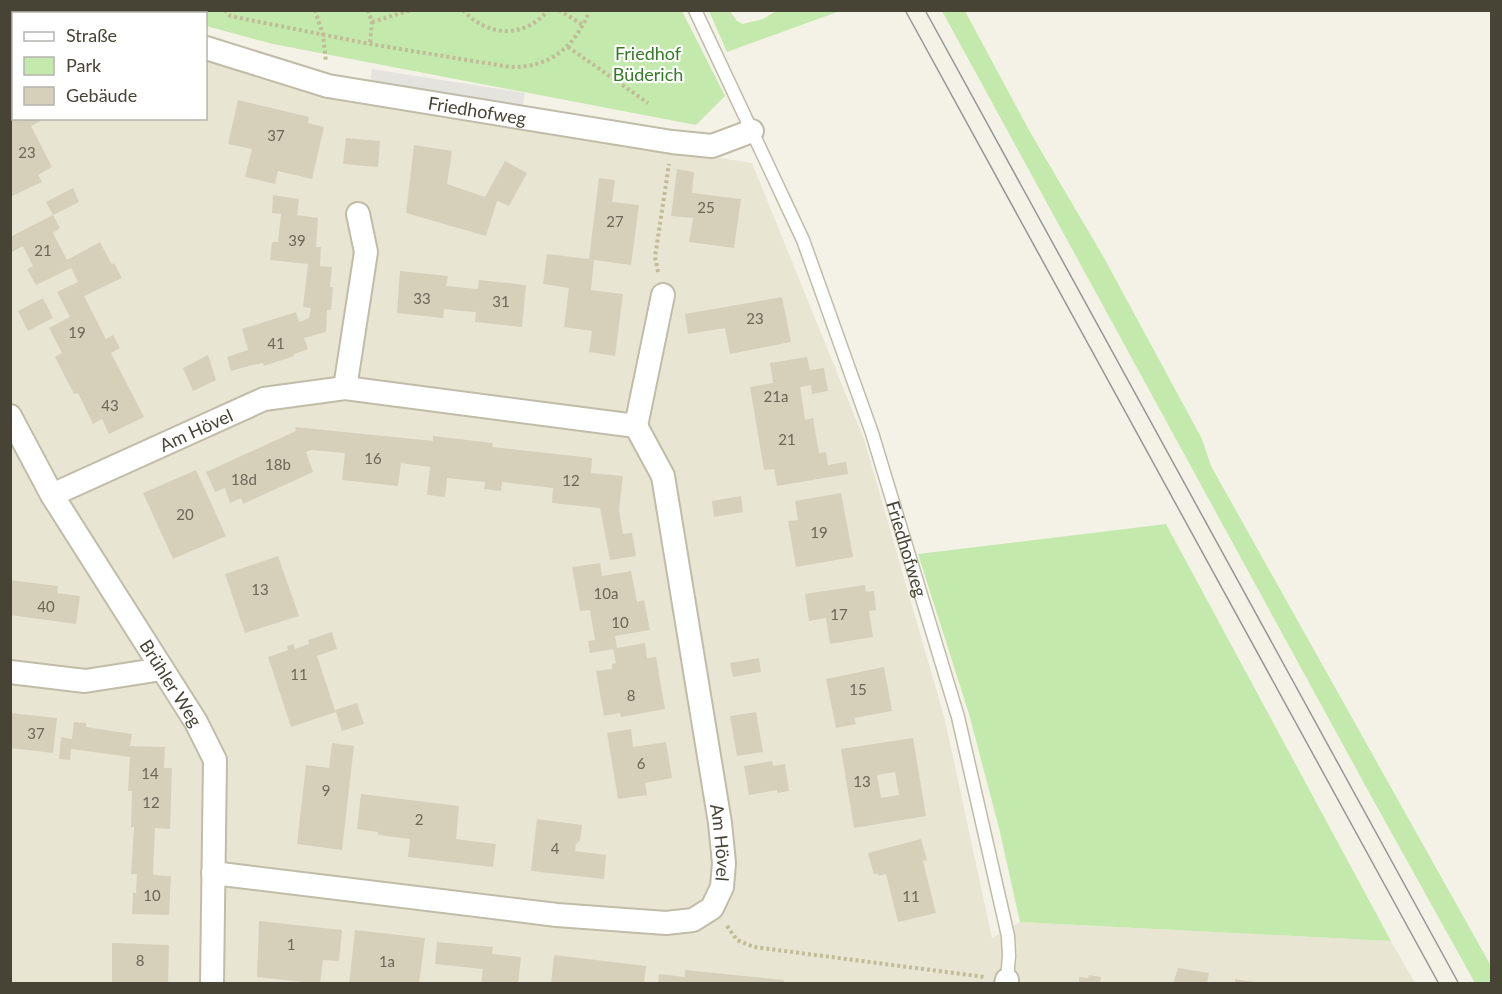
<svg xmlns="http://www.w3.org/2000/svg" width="1502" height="994" font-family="Lato,sans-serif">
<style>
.residential{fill:#e8e5d3}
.green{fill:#c3eaac}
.parking{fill:#e4e3de}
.building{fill:#d6d0ba;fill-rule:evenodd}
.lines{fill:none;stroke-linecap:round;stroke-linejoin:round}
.lane-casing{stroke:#c0bca8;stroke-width:15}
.street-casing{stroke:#c0bca8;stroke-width:26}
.path{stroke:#c2bb98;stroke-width:4;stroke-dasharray:3 3;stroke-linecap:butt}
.lane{stroke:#fff;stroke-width:12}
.street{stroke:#fff;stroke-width:22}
.tram{stroke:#969696;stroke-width:1.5}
.labels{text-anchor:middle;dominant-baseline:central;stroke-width:4.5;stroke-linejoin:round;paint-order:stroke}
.number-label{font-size:15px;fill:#6b6656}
.park-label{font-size:18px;fill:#357b25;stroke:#fff}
.street-label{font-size:18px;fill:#474335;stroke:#fff}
</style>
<rect width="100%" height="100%" fill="#f4f2e6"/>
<path class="residential" d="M61,10L71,13L14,14V118H206V56L325,93L752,163L864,439L945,720L992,938L1020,922L1391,941L1415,983H11L10,11Z"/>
<g class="green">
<path d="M149,11H682L725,96L696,125L273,44L206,26V14L160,13Z"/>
<path d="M709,11H730L737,21L743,24L763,19L776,11H840L727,52Z"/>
<path d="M942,11H965L1030,132L1103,256L1202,439L1211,466L1491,966V983H1475L1371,796Z"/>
<path d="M1166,524L1391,941L1020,922L999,828L969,714L918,554Z"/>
</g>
<path class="parking" d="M372,69L525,93L522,112L369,88Z"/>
<g class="building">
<path d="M14,77V118H46L31,126L52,167L38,175L42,182L10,197V78Z"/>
<path d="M238,100L309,117L308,123L324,127L312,179L278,171L275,184L245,177L252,149L228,144Z"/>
<path d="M346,138L380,141L378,167L343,164Z"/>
<path d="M414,145L452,151L447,184L485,197L505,161L527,173L509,206L497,201L486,236L406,213Z"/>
<path d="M677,169L694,172L692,193L741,199L734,248L689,242L693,218L671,216Z"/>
<path d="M599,178L615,180L612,202L639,205L631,265L594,260L591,290L623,294L615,356L589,352L592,331L564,327L569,288L543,284L547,254L589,259Z"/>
<path d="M73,188L79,202L53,215L60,228L53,233L67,260L100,242L112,265L114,263L122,278L84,296L106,339L113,335L120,348L111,353L144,417L109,434L102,419L93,424L78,393L74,394L55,357L62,353L49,328L70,317L57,292L78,282L71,268L36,285L27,269L33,266L23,246L10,253V237L53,215L46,202Z"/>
<path d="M273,195L299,199L297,215L318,218L316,247H321L320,266L332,267L330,287H333L331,310H327L326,332L304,338L308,349L294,354V356L264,366L263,363L252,365L231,371L227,357L248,350L242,329L296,312L299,322L309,318L311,308L303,307L308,264L270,260L272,242H278L281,214L272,213Z"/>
<path d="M400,271L448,276L446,286L478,289L479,280L526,285L522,327L475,322L476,312L461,311L444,309L443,318L397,313Z"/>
<path d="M782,297L791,342L730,354L725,328L688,334L685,314Z"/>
<path d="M43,298L53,318L28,331L18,311Z"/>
<path d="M208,355L216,380L193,391L183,368Z"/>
<path d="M807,357L810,370L824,368L828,391L812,394L811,385L800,387L805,420L813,418L819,453L826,452L828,465L846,462L848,474L777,486L774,469L764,470L750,387L773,383L770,363Z"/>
<path d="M295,427L433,441V436L493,443L492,447L592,458L591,473L623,476L619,510L623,534L632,533L636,556L610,560L600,508L552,503L553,488L502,482L501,491L484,489L485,482L447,478L445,497L427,495L430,467L401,463L398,486L342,480L345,453L311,450L306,452L313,472L243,504L241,498L230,503L225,488L215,492L206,472L296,431Z"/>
<path d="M196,470L226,536L173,559L143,493Z"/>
<path d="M841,493L853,557L796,567L788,521L798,520L795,501Z"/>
<path d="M741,496L743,512L714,517L712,501Z"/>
<path d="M278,556L299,616L245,633L225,574Z"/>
<path d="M600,563L602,576L631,571L637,602L644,600L650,630L615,636L617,648L645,643L647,658L656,657L665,709L621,717L620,713L604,716L596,671L612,669V664L616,663L613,649L590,653L588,641L595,640L590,610L580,611L572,567Z"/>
<path d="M10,580L58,586L57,593L80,596L76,624L10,615Z"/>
<path d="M865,585L866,592L874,591L876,610L869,611L873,637L830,644L826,618L809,621L805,594Z"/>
<path d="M332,632L337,649L317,656L335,710L357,703L364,724L342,731L336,712L291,727L268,657L288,650L287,646L293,644L295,649L309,644L308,640Z"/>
<path d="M759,658L761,672L733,677L730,663Z"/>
<path d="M884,667L892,711L854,718L856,724L836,728L826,679Z"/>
<path d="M756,712L763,752L737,756L730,716Z"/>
<path d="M10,713L57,718L53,753L10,748Z"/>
<path d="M74,722L86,723V727L132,734L130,746L165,747L164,768H172L170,829L155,828L153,875L171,876L169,915L132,914L133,893H136L137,874H131L134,827H131L132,791H128L130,757L71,749L70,760L59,759L61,737L72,739Z"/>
<path d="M631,729L633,747L666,742L672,778L645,783L647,795L618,799L607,733Z"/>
<path d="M913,738L926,816L854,828L841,749ZM895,772L899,795L881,798L877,775Z"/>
<path d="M332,743L354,746L342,850L297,844L306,765L329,768Z"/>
<path d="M772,761L773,766L785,764L789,791L777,793V790L749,795L744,766Z"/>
<path d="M361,794L459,806L456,839L496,844L493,867L408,857L410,839L378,835V832L357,829Z"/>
<path d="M537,819L582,825L580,840L576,844L575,851L606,855L604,879L531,871Z"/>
<path d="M921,839L927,860L923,861L936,913L898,922L886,874L879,876L878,874H874L868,853Z"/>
<path d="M259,921L342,930L339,961L323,960L320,984L257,977Z"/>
<path d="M355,930L425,938L419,984H349Z"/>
<path d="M437,942L493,947L492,954L521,957L518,984H481L483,969L435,964Z"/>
<path d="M112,943L169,945L168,984H112Z"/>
<path d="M554,955L646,966L644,984H551Z"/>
<path d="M1178,968L1209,973L1207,984H1173Z"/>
<path d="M685,970L784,980L783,984H658L659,974L685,977Z"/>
<path d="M1089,975L1101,977L1100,984H1079V977L1088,978Z"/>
<path d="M1235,979L1255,982V984H1235Z"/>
</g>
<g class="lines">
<defs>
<g id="lane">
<path id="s1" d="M695,10L803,240L872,433L958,717L1008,936L1009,956L1007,980"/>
</g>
<g id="street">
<path d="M85,10L94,14"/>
<path id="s2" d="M206,48L328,86L672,142L712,146L752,131"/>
<path d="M345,388L366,252L358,214"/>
<path id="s3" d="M10,416L52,495L196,722L215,760L212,984"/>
<path d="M636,426L663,295"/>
<path id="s4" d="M52,495L264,399L345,388L636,426L663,476L720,823L724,863L722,887L712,908L693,920L666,923L557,915L213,873"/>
<path d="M10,672L85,681L162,669"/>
<path d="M1006,984L1007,980"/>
</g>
</defs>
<use href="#lane" class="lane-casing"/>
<use href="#street" class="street-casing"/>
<g class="path">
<path d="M225,10L230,16L370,44L510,67C550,68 575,47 590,10"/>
<path d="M315,10L323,35L326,62"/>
<path d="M368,10L372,22L370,44"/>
<path d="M463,10C487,37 525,39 548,10"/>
<path d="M559,10L583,25"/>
<path d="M372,22L411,10"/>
<path d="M568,47L648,103"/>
<path d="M658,272L655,257L669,164"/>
<path d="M727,926L737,940L754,947L985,977"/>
</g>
<use href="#lane" class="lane"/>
<use href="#street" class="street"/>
<g class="tram">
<path d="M905,10L1439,984"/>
<path d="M925,10L1459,984"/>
</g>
</g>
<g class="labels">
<g class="number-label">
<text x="276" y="135">37</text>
<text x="27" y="152">23</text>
<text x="706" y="207">25</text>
<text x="615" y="221">27</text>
<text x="297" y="240">39</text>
<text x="43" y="250">21</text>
<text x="422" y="298">33</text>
<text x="501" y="301">31</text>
<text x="755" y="318">23</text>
<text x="77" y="332">19</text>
<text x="276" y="343">41</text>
<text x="776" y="396">21a</text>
<text x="110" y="405">43</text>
<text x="787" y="439">21</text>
<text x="373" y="458">16</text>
<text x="278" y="464">18b</text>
<text x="244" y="479">18d</text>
<text x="571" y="480">12</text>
<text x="185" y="514">20</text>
<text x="819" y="532">19</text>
<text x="260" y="589">13</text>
<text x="606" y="593">10a</text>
<text x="46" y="606">40</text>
<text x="839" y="614">17</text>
<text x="620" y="622">10</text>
<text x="299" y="674">11</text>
<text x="858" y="689">15</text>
<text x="631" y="695">8</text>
<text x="36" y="733">37</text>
<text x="641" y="763">6</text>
<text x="150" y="773">14</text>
<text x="862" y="781">13</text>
<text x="326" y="790">9</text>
<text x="151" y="802">12</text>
<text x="419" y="819">2</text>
<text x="555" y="848">4</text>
<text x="152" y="895">10</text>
<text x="911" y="896">11</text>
<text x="291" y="944">1</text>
<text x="140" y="960">8</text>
<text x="387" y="961">1a</text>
</g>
<g class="park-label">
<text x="648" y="53">Friedhof<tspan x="648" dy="21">Büderich</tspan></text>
</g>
<g class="street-label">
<text stroke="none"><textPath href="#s2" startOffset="279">Friedhofweg</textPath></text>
<text stroke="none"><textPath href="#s4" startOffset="158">Am Hövel</textPath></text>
<text stroke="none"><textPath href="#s1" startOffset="580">Friedhofweg</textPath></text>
<text stroke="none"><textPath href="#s3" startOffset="312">Brühler Weg</textPath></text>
<text stroke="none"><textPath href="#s4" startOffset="1036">Am Hövel</textPath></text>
</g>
</g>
<rect width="1502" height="994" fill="none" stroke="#474335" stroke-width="24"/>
<rect x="12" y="12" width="195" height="108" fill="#ffffff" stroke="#b5b4ae" stroke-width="1.5"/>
<rect x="24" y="32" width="30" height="9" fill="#ffffff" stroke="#b5b4ae" stroke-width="1.5"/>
<text x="66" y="42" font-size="18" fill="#474335">Straße</text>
<rect x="24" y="57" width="30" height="18" fill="#c3eaac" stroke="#b5b4ae" stroke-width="1.5"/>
<text x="66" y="72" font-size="18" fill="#474335">Park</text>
<rect x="24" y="87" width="30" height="18" fill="#d6d0ba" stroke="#b5b4ae" stroke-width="1.5"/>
<text x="66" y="102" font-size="18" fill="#474335">Gebäude</text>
</svg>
